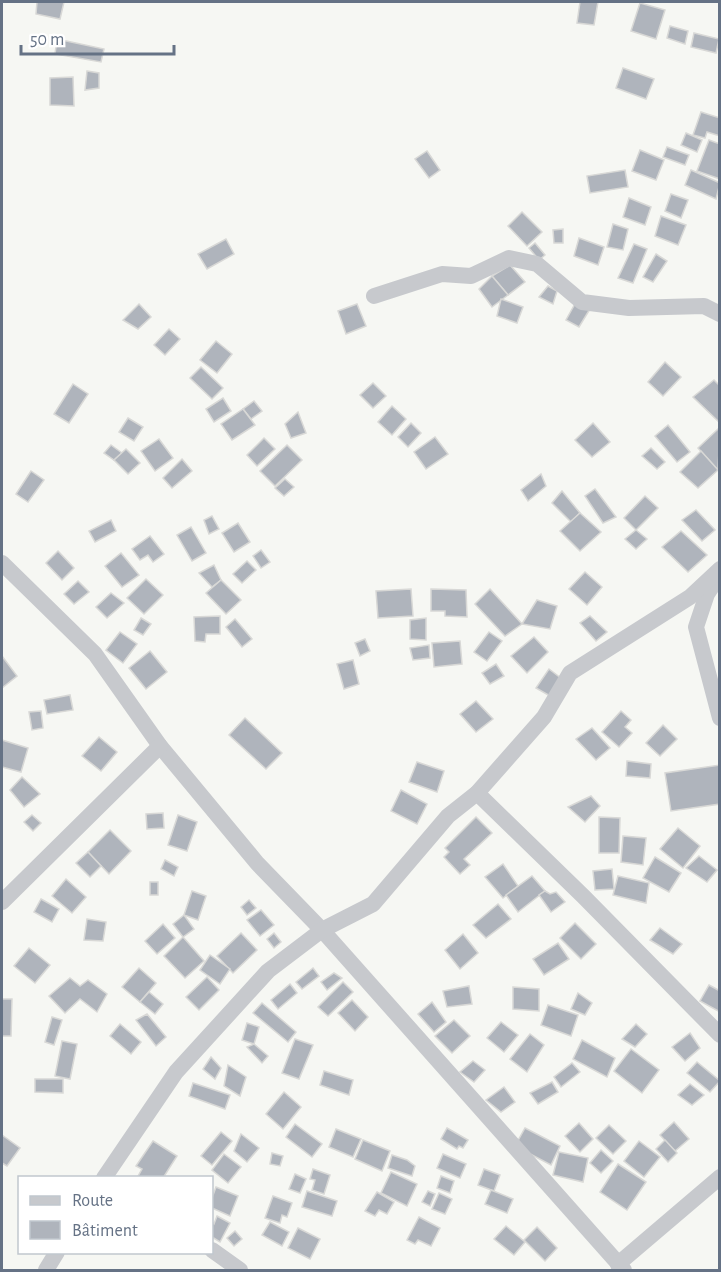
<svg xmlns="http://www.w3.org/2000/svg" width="721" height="1272" font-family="'Alegreya Sans',sans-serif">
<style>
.building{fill:#afb4bc;stroke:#d8d8d6;stroke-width:1.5}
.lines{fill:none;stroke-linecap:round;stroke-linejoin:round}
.street{stroke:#c7c9cd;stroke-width:16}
</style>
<rect width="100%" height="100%" fill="#f6f7f3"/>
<g class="building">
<path d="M37,2H64L60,19L36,14Z"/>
<path d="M580,2H598L594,25L577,23Z"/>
<path d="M640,3L665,10L656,39L631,31Z"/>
<path d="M670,26L688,31L685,44L667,38Z"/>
<path d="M694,33L719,39L716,53L691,47Z"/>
<path d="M57,39L104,49L101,62L55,54Z"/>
<path d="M623,68L654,79L646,99L616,88Z"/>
<path d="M87,71L99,73V88L85,90Z"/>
<path d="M73,77L74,106L50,105V78Z"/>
<path d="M701,112L720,118V136L707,132L705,138L693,135Z"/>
<path d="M686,133L702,140L697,152L681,145Z"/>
<path d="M709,140L720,144V179L697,171Z"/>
<path d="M667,147L689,155L685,165L663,157Z"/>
<path d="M640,150L664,160L656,180L632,171Z"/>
<path d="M427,151L440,170L429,178L415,159Z"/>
<path d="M625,170L628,187L590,193L587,176Z"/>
<path d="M691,170L720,183L716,199L685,185Z"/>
<path d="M671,194L688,200L681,218L665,211Z"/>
<path d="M629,198L651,207L645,225L623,217Z"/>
<path d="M522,212L542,232L527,246L508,226Z"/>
<path d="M661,216L686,225L678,245L655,236Z"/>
<path d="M613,224L628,229L623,250L607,247Z"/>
<path d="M563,229V243H554L553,230Z"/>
<path d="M579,238L604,247L598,265L574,256Z"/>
<path d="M226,239L234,254L207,269L198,254Z"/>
<path d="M535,243L545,255L539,260L529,248Z"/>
<path d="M634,244L647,249L633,283L618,278Z"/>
<path d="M656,254L667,261L653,282L643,277Z"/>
<path d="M510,265L525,282L508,295L492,276Z"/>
<path d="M492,276L508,295L492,307L479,289Z"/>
<path d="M548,286L557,291L553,304L539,297Z"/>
<path d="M501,299L523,307L517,323L497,316Z"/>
<path d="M576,302L590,309L579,327L566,320Z"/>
<path d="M139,304L151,317L138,329L123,320Z"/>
<path d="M357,304L366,326L346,334L338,311Z"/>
<path d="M169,329L180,339L165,355L154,345Z"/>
<path d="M216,341L232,354L217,373L200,360Z"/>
<path d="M665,362L681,377L663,396L648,382Z"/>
<path d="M201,367L223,388L212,399L190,378Z"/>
<path d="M714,380L720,386L719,422L693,397Z"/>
<path d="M373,383L386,396L373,408L360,395Z"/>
<path d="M73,384L88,394L69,423L54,414Z"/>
<path d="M223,398L231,411L214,422L206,409Z"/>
<path d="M254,401L262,411L251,419L243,409Z"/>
<path d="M392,406L406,419L392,435L378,422Z"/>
<path d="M243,409L255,425L232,440L221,424Z"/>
<path d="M298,412L306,433L291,438L285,424Z"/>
<path d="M128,418L143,427L134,441L119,432Z"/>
<path d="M411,423L421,433L408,447L398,437Z"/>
<path d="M593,423L610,442L592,457L575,440Z"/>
<path d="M668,425L690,452L677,462L655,436Z"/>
<path d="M718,429L720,431L718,470L698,448Z"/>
<path d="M435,437L448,454L426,469L414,452Z"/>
<path d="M264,438L275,449L257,466L247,455Z"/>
<path d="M159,439L173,458L155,471L141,451Z"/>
<path d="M111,445L122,453L114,460L104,453Z"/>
<path d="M287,445L302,460L275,486L260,471Z"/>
<path d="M651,448L665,462L657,469L642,456Z"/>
<path d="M126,449L140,463L128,474L114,460Z"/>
<path d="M701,451L718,470L698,488L680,472Z"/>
<path d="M182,459L192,471L172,488L163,478Z"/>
<path d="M31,471L44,480L28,502L16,494Z"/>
<path d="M541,474L546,486L528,501L521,490Z"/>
<path d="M285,479L294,487L284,496L275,488Z"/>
<path d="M595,489L616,517L603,523L585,496Z"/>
<path d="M562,491L580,513L571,522L552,503Z"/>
<path d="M645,496L658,508L636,530L624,518Z"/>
<path d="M696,510L715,530L702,541L682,520Z"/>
<path d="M580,513L601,532L580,551L560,531Z"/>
<path d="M212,516L219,529L209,534L204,520Z"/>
<path d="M111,520L116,531L95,542L89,531Z"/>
<path d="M238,523L250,542L234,552L222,533Z"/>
<path d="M191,527L206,553L192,561L177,535Z"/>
<path d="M636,530L647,539L636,549L625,539Z"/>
<path d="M681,531L707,555L688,572L662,547Z"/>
<path d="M150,536L164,554L153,562L148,555L140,560L132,549Z"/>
<path d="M261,550L270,562L261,568L253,556Z"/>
<path d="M58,551L74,568L62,580L46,563Z"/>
<path d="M121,553L139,575L122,587L105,566Z"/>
<path d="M247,561L256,570L242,583L233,574Z"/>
<path d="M214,565L221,580L212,587L199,573Z"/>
<path d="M585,572L602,587L587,605L569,589Z"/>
<path d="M146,579L163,595L144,614L127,598Z"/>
<path d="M221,580L241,600L226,614L206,593Z"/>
<path d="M78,581L89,592L74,604L64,594Z"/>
<path d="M411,589L413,616L378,618L376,591Z"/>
<path d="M431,589L466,590L467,617L445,616V611H431Z"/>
<path d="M490,589L522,624L505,636L475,604Z"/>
<path d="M111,593L124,603L107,618L96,607Z"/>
<path d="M537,600L557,606L550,629L522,624Z"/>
<path d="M220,616V634H206L205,642L195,641L194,617Z"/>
<path d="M590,616L607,632L596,641L580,623Z"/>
<path d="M141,618L151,624L143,635L134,630Z"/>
<path d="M426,618V640L410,639V620Z"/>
<path d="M235,619L252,639L242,647L226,627Z"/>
<path d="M120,632L137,644L123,663L106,650Z"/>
<path d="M489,632L502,641L487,661L474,652Z"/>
<path d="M534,637L548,652L527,673L511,656Z"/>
<path d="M365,639L370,651L360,656L355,643Z"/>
<path d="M460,641L462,664L434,667L432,643Z"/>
<path d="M429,645L430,658L413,660L410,648Z"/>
<path d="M150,651L167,672L146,689L129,668Z"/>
<path d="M2,656L17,676L2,688Z"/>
<path d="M353,660L359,684L344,689L337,664Z"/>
<path d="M496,664L504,676L490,684L482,673Z"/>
<path d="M549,669L562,679L550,696L536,688Z"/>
<path d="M70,695L73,710L47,714L44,700Z"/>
<path d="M476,701L493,719L476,732L460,714Z"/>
<path d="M41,711L43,728L32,730L29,712Z"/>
<path d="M621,711L631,720L625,727L632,733L619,747L602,732Z"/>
<path d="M245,718L282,753L266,769L229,735Z"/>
<path d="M663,725L677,739L660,756L646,743Z"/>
<path d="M592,728L610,748L596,760L576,739Z"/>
<path d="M99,737L117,752L101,771L82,756Z"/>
<path d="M2,740L28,748L21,772L2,767Z"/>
<path d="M627,761L651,764L650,778L626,776Z"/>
<path d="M417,762L444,771L437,792L409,782Z"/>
<path d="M720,765V804L671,811L665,773Z"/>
<path d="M22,777L40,794L24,807L10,790Z"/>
<path d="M401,790L427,804L417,824L391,811Z"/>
<path d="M591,796L600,806L585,822L568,807Z"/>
<path d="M163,813L164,828L147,829L146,814Z"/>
<path d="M32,815L41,823L33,831L24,822Z"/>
<path d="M178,815L197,822L187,851L168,845Z"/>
<path d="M476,817L492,833L464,859L470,865L460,874L444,857L449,852L445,848Z"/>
<path d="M599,817L620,818L619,853H599Z"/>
<path d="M678,828L700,846L683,868L660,849Z"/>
<path d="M110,830L131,851L109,874L88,852Z"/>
<path d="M623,836L646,838L643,865L621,862Z"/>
<path d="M88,852L101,866L90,877L76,863Z"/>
<path d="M699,856L717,870L707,882L686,868Z"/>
<path d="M655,857L681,873L669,892L643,878Z"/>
<path d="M165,860L178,867L174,876L161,869Z"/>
<path d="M503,864L518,886L503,898L485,877Z"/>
<path d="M612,869L614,889L595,890L593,871Z"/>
<path d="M532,876L545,891L518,912L506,895Z"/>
<path d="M618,876L649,883L646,903L613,895Z"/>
<path d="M66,879L86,897L72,913L52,896Z"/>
<rect x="150" y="882" width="8" height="13"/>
<path d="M192,891L206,896L198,920L184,915Z"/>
<path d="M545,891L550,894L556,892L565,902L551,912L539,895Z"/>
<path d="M41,899L59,909L52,922L34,912Z"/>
<path d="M249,900L256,908L247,915L241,907Z"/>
<path d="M498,904L511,919L486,938L473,925Z"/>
<path d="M261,910L274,925L260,936L247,920Z"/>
<path d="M184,915L194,929L183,937L173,924Z"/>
<path d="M87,919L106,922L103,941L84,940Z"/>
<path d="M575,923L596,944L581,959L560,938Z"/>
<path d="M163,924L175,938L157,954L145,941Z"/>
<path d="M660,928L682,944L673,954L650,940Z"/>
<path d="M241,933L257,950L233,973L217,956Z"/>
<path d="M274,933L281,942L274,948L267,939Z"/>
<path d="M463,934L478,953L460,969L445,950Z"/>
<path d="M183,937L204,961L185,978L164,956Z"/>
<path d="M558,943L569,959L544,975L533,959Z"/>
<path d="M29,948L50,965L35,983L14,966Z"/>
<path d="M210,955L230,969L220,984L200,970Z"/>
<path d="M139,968L156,983L140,1002L122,987Z"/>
<path d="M313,968L319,976L302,989L296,982Z"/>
<path d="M334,973L342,978L327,990L321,982Z"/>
<path d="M207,977L219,990L199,1010L186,997Z"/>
<path d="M70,978L80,986L88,980L107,994L97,1012L80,999L65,1013L49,996Z"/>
<path d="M343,982L353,992L328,1016L318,1007Z"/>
<path d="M290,984L297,993L278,1009L271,1000Z"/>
<path d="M709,985L720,991V1012L700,1001Z"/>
<path d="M469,986L472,1004L447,1007L443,991Z"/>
<path d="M513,987L539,989V1011L513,1009Z"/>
<path d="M149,992L163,1004L155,1014L140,1002Z"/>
<path d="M578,993L592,1003L585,1015L571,1009Z"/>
<path d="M2,999H12L11,1036H2Z"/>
<path d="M352,1000L368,1017L355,1031L338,1013Z"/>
<path d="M432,1002L446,1022L434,1032L418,1014Z"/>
<path d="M262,1003L296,1032L288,1042L253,1013Z"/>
<path d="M548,1005L578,1015L571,1036L541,1025Z"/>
<path d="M147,1014L166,1037L156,1046L136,1020Z"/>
<path d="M52,1017L62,1020L54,1045L45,1042Z"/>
<path d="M454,1020L470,1036L452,1053L435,1036Z"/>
<path d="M501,1022L518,1035L504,1052L487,1038Z"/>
<path d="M247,1023L259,1027L254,1044L242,1040Z"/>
<path d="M120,1024L141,1042L131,1054L110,1036Z"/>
<path d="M636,1024L647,1034L635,1047L622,1039Z"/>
<path d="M690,1033L700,1048L685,1061L672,1047Z"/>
<path d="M530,1034L544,1045L527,1072L510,1059Z"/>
<path d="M295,1039L313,1045L299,1079L282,1073Z"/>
<path d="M582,1040L615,1058L607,1077L573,1059Z"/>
<path d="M62,1041L77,1044L70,1079L55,1076Z"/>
<path d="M254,1044L268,1056L262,1063L247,1047Z"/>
<path d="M631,1049L659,1070L642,1093L614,1071Z"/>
<path d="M211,1057L221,1068L215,1079L203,1069Z"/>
<path d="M473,1061L485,1070L474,1082L460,1072Z"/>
<path d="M697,1062L720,1081L710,1092L687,1073Z"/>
<path d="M572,1063L580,1072L561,1087L554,1077Z"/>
<path d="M228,1065L246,1077L240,1096L224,1086Z"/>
<path d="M324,1071L353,1080L349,1095L320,1085Z"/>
<path d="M35,1079H63V1093L35,1092Z"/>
<path d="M552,1082L558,1092L538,1104L530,1093Z"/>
<path d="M193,1083L230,1095L225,1109L189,1096Z"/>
<path d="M690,1084L704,1095L692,1105L678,1095Z"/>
<path d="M504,1087L515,1102L501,1112L486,1100Z"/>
<path d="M284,1092L301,1107L283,1129L266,1114Z"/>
<path d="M674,1122L689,1139L675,1151L660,1135Z"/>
<path d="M579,1123L593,1139L580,1152L565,1136Z"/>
<path d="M295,1124L322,1144L312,1157L286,1137Z"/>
<path d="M609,1125L626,1141L613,1154L596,1138Z"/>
<path d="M447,1128L468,1140L463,1148L459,1146L457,1149L441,1139Z"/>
<path d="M525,1128L560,1146L551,1165L515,1146Z"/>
<path d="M336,1129L361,1139L353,1157L329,1147Z"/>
<path d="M221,1132L232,1141L212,1165L201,1156Z"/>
<path d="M241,1134L259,1148L247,1162L234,1151Z"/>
<path d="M2,1135L20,1148L7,1166L2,1163Z"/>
<path d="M363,1140L390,1151L382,1171L355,1159Z"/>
<path d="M665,1140L677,1153L668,1162L656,1149Z"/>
<path d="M153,1141L177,1156L163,1178H137L142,1169L136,1166Z"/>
<path d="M639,1141L660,1157L644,1177L624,1161Z"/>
<path d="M601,1150L613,1161L601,1173L590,1163Z"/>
<path d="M559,1152L588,1158L583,1182L553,1175Z"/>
<path d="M272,1153L283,1156L280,1166L270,1164Z"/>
<path d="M224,1154L241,1167L228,1183L212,1170Z"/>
<path d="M443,1154L466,1164L460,1178L437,1168Z"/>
<path d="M392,1155L407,1160L415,1166L412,1176L388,1168Z"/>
<path d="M618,1164L646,1182L627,1210L600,1192Z"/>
<path d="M313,1169L330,1175L324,1194L312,1190L315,1180L310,1179Z"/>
<path d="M484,1169L500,1175L494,1191L478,1185Z"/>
<path d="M391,1172L417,1184L407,1206L381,1193Z"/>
<path d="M295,1174L306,1179L300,1193L289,1189Z"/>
<path d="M441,1176L454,1181L450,1193L437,1188Z"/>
<path d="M216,1187L238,1196L230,1216L212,1208V1198Z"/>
<path d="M491,1190L513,1199L507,1213L485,1204Z"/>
<path d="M307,1191L337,1201L332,1216L302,1207Z"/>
<path d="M428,1191L435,1194L430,1206L422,1202Z"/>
<path d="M377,1192L394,1202L387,1214L379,1210L375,1216L365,1211Z"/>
<path d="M439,1193L452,1199L445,1214L432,1209Z"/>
<path d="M273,1196L292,1203L287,1217L282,1215L280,1223L265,1218Z"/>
<path d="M217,1216L230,1223L220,1242L212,1237V1222L214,1224Z"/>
<path d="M419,1217L440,1228L431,1246L418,1240L415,1244L407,1240Z"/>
<path d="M270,1222L289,1232L282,1246L262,1235Z"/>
<path d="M506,1226L525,1242L514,1255L494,1239Z"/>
<path d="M537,1227L557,1248L545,1261L524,1240Z"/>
<path d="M298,1228L320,1239L310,1259L288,1248Z"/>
<path d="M235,1231L242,1239L234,1246L227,1238Z"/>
</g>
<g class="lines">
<g class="street">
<path d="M374,296L442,274L471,276L509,258L537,264L582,302L629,308L704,306L720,314"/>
<path d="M2,563L95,654L160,746L257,863L322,930L624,1270"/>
<path d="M717,579L707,594L696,627L720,718"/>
<path d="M477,793L583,896L720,1035"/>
<path d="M2,902L160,746"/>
<path d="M104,1178L176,1072L268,971L322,930L373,904L448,816L477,793L544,717L570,673L690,597L720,569"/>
<path d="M212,1250L240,1270"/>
<path d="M46,1270L57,1252"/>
<path d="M620,1270L618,1264L720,1177"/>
</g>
</g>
<rect width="721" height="1272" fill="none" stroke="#657285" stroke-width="6"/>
<rect x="18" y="1176" width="195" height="78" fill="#ffffff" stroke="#c1c7ce" stroke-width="1.5"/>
<rect x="30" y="1196" width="30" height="9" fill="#c7c9cd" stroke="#c1c7ce" stroke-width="1.5"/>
<text x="72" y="1206" font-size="18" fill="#657285">Route</text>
<rect x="30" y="1221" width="30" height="18" fill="#afb4bc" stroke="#c1c7ce" stroke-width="1.5"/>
<text x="72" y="1236" font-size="18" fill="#657285">Bâtiment</text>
<path d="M21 45v9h153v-9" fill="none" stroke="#657285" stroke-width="3"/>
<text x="30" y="45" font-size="18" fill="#657285" stroke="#ffffff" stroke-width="4.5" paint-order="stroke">50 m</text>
</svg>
